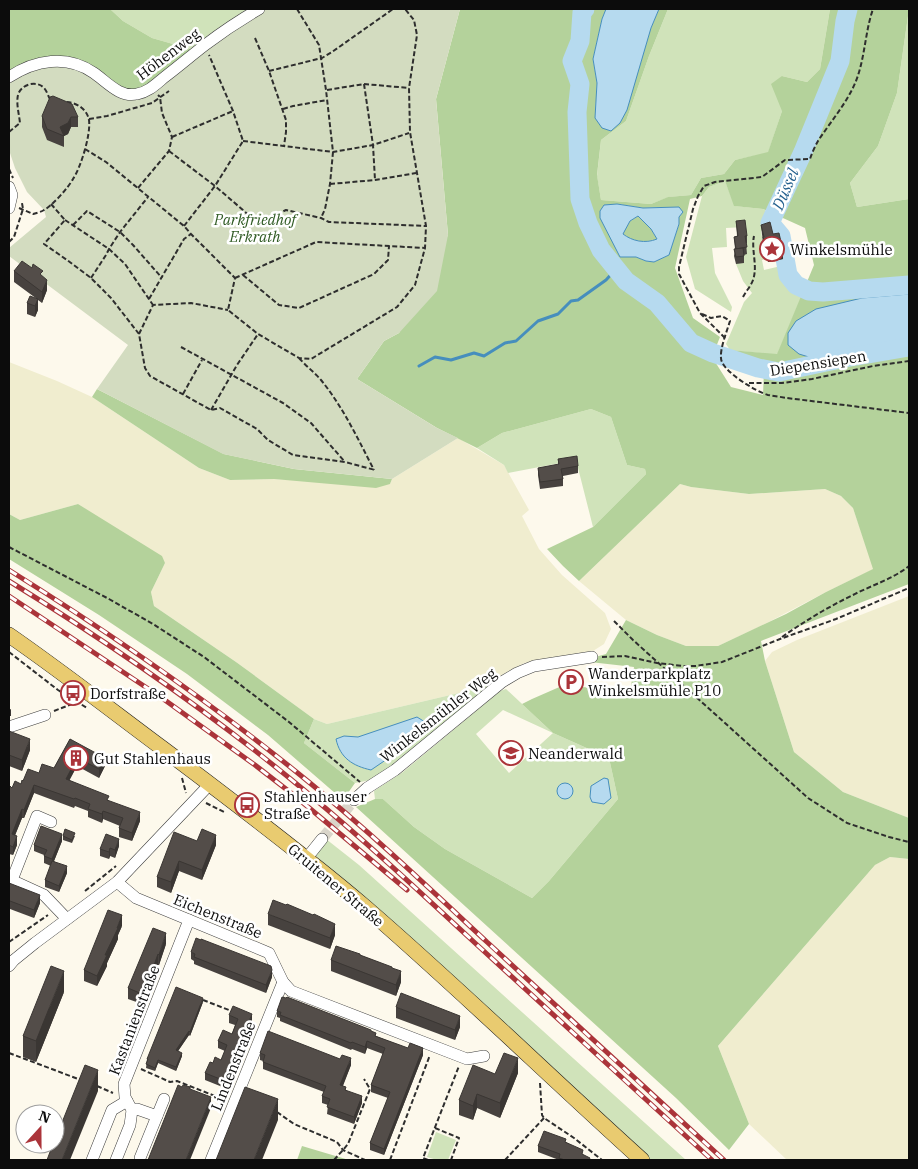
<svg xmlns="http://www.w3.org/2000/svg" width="918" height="1169" font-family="'IBM Plex Serif',serif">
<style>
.farmland{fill:#f0edcf}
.green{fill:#d0e3ba;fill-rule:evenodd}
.forest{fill:#b4d29b;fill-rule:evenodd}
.cemetery{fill:#d3dcc0}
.water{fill:#b6daef;stroke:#468ebd;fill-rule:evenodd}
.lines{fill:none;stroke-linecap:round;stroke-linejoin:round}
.stream{stroke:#468ebd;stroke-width:3}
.river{stroke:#b6daef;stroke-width:19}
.minor-tunnel{stroke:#d9d5ca;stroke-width:11;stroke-dasharray:11 5.5;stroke-linecap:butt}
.minor-casing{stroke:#3f3f3f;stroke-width:12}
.major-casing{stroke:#1d1d1d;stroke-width:16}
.path{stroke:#2e2e2e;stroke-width:2;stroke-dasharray:5 2.5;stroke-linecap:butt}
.minor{stroke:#fff;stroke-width:11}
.major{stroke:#e9cb70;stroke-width:15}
.rail-casing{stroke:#ab343a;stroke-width:5}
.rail{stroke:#fff;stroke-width:3;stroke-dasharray:9;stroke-linecap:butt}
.wall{fill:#47423f}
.shaded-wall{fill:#3a3633}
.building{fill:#534d49;stroke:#3a3633}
.labels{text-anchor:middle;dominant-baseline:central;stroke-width:5;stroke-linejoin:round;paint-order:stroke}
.street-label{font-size:15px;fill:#0c0c0c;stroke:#fff}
.park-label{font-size:15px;font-style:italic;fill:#305b24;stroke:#fff}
.poi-label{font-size:15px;fill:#0c0c0c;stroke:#fff;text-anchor:start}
.water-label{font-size:16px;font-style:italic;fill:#24608e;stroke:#fff}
</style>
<rect width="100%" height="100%" fill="#fdf9ec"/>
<g class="farmland">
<path d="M9,362L57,381L92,397L199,468L230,480L274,479L390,484L392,479L458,438L504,465L529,510L522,516L539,549L562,575L605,613L611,629L604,644L593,651L524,663L476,689L327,724L314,719L236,662L154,606L151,592L165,563L78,504L20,520L9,514Z"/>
<path d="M680,484L691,487L749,494L825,489L841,496L853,508L874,569L826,592L761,626L718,646H686L657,635L626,620L579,581Z"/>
<path d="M909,596V818L843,792L794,752L765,661L772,652L797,640Z"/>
<path d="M890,857L909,859V1160H787L749,1124L718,1046L875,865Z"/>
</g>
<g class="green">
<path d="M110,9H251L194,50L152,38L123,21Z"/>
<path d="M668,9H830L820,69L807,82L782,76V111L768,153L735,160L724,174L701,178L691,195L669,197L651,204L601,200L597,176L601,140L626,121L649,56Z"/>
<path d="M909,9V199L857,207L850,183L878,146L897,93Z"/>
<path d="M725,181L735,206L763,209L770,213L761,232L767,259L762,260L764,270L781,266C785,279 792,286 803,293L777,355L730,350L726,344L744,302L752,293L743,281L736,264L743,255L745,243H747L745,227L726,228L727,247L712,248L715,273L732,307L731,312L695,289L686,257L702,196L709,187Z"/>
<path d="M591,409L611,417L627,465L645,469L646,474L593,527L576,460L508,473L504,465L477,448L502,433Z"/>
<path d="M488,682L490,684L423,742L376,779L355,783L304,743L314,719L327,724L476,689Z"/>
<path d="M506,689L553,733L609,758L618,799L549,881L532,898L445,849L414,827L383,799H375L374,791L403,772L500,691ZM503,710L553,733L509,773L476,734Z"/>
<path d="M326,839L359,865L686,1160H650L558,1074L314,854Z"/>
<path d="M436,1132L456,1140L448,1160H437L427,1157Z"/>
</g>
<g class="forest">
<path d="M9,9H110L123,21L152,38L194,50L150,84L136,90L9,74Z"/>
<path d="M460,9H606L602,19L593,59L597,83L595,118L651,28L659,9H668L649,56L626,121L601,140L597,175L601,200L651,204L668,197L691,195L701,178L724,174L735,160L768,152L782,111L771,84L782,76L807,82L820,69L830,9H909L897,93L878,146L850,183L857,207L909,199V294L862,298L878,346L909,342V584L761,641L765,661L794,752L843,792L909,818V859L890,857L875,865L718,1046L749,1124L729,1150L676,1098L356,807L375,799H383L414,827L445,849L532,898L549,881L618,799L609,758L553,733L522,704L532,699L564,685L630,692L634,667L581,661L606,654L626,620L657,635L686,646H718L786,614L826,592L873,569L853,508L841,496L825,489L749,494L691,487L680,484L579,581L563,566L547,549L593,527L646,474L645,469L627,465L611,417L591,409L502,433L477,448L437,428L357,379L384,341L399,333L448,235L436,99ZM725,181L734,206L763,209L805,228L814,265L777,354L730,350L726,360L764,370L763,395L731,387L712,357L720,337L693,318L675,268L690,199L702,196L709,187ZM617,204L643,208L679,207V224L669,255L654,262L646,261L636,257L600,211L604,206Z"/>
<path d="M638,216L651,229L657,239C645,243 632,242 622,233L630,221Z"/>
<path d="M97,389L224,454L294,469L392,479L390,484L376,488L274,479L230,480L199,468L92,397Z"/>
<path d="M78,504L162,556L165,563L151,592L154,606L236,662L314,719L304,743L355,783L343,800L268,735L187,674L99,615L9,559V514L20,520Z"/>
<path d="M302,1146L349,1160H297Z"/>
</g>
<path class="cemetery" d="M263,9H460L436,99L448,235L437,291L399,333L384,341L357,379L437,428L458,438L392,479L294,469L223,454L97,389L128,345L9,256V248L46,217L44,210L27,192L15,168L9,150V80L24,72L67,64L130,99Z"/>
<g class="water">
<path d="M606,9H659L651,28L627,110L620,123L611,131L602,128L595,118L597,83L593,59L602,19Z"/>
<path d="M617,204L643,208L679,207L683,212L679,217V224L669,255L654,262L646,261L636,257H620L600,218V211L604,205ZM638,216L651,229L657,239C645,244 632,241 623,234L630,221Z"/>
<path d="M909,294V342L878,346L812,358L799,354L788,345V333L796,321L816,309L862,298Z"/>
<path d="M417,717L425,722L421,728L406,736L394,744L393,755L371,770C353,766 340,758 336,739L344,736L358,737Z"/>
<path d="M604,778L608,779L611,798L604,804L592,802L590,797L591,786Z"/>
<circle cx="565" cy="791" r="8"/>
</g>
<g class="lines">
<path class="stream" d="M419,366L435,357L451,360L474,353L484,356L505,343L516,341L538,321L558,314L571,301L578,300L606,280L616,269"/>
<g class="river">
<path d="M585,9L582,12L580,41L572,61L580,84L577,112L580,199L588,223L601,250L626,281L657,303L691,343L713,353L758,368L779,372L845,358L909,347"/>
<path d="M848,9L845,21L840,61L803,152L770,223L781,236L788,275L796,285L809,291L823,292L909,285"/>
</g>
<path class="minor-tunnel" d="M322,839L354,800"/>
<defs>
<g id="minor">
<path d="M9,77C35,60 67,54 94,73C107,82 120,98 137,94C149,92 157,83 166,76C179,66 192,55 205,45C222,32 240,20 259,9"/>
<path d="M9,187L12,195L9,208"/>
<path d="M9,727L45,715"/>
<path d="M354,800L367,788L395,770L502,682L517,673L534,666L592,657"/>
<path d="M306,859L322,839"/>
<path d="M9,879L44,895L67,919"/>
<path d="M12,880L37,816L51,822"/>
<path d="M117,882L136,898L269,953L283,982L291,991L467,1059L484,1056"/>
<path d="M9,966L14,960L35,943L117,882L210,784"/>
<path d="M132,1110L137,1109L157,1116L140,1158"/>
<path d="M157,1116L164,1099"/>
<path d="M92,1160L112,1110L127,1101"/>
<path d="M116,1160L130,1125L132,1110L125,1097L124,1084L189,920"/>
<path d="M211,1160L283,982"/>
</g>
<path id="major" d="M9,635C61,671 111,710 162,748C230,799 299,851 364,906C459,988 549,1076 642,1160"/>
</defs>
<use href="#minor" class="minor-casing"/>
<use href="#major" class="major-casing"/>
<g class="path">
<path d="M297,9L319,45L326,90L333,152L330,184L325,209L321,218"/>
<path d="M255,38L269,71L286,120V132L284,146"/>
<path d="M269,71L322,58L332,52L393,9"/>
<path d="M364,84L373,145L375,180"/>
<path d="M327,90L364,84L409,88"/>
<path d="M283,109L293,106L327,100"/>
<path d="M89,119L107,116L152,103L169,91"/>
<path d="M9,132L20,123C19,114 16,103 18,95C21,84 37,80 44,88C47,91 48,96 50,99"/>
<path d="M172,137L233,111"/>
<path d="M243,141L333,152L373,145L409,133"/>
<path d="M85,149L106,162L184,226L191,234L235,278L228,310L258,334L299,358L311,359L397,307L415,285L425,248L426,226L410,132L409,88L417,35L414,20L405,9"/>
<path d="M169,151L215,186L258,223L286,210L321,218L329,222L426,226"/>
<path d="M9,169L13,178"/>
<path d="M330,184L375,180L416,173"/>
<path d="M138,188L169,151L172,137L162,113L160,97L158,95"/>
<path d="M51,204L65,220L44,244L67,260L91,278L111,298L139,334L145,368L150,376L211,410L220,408L257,429L268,440L293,455L345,462L375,470"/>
<path d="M19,208L33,214C36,213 41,212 44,210C52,206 68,188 73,179C81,167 91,134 89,120C87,109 77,103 67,102"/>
<path d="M65,220L109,249L125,264L153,305"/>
<path d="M73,225L87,211L120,232L133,245L162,278"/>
<path d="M184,226L215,186L243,141L233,111L209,55"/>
<path d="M9,242L14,237L23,209L22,203"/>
<path d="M243,275L279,305L299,308L374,274L388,260L389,246"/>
<path d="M91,278L106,255L109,249L120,232L148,197"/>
<path d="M235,278L316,242L425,248"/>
<path d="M743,297C746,291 751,286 753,280C758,266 751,250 754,236"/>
<path d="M149,299L184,239L191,234"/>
<path d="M702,314L711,318L722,316L730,321C727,331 720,348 721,358C721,371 757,392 768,395C774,396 781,397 787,398L909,413"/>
<path d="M139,334L153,305L191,303L228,310"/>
<path d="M725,338L700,313L679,274V267L693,209L698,196L704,186L715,182L762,177L785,160L810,159C812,153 815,146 818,141C831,121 847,103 856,81C865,58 865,32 873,9"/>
<path d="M181,347L283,403L311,423L345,462"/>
<path d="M299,358C306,366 315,373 321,380C343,407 358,439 374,470"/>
<path d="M749,383H782L812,379L873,366L909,361"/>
<path d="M183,394L202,360"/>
<path d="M211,410L237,365L258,334"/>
<path d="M9,547L109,599L153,624L204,657L289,722L360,782"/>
<path d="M614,621L633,640L808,798L847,823L889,837L909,842"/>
<path d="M782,637C805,621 828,607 853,595C872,585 893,579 909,566"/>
<path d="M9,652L58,690L87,708"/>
<path d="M602,657L625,656L657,663L683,666H696L722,662L780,639L836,619L909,588"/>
<path d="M54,711L77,702"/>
<path d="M182,778L186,793"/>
<path d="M206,803L226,813"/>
<path d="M85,891L116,866"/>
<path d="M9,942L48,915"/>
<path d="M203,1000L234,1012"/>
<path d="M9,1053L81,1080"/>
<path d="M141,1069L170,1082L177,1081L225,1100"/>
<path d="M540,1083L542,1115L544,1118L574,1138L602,1160"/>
<path d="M97,1086L113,1093"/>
<path d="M277,1112L294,1124L337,1142L343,1150L365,1160"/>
<path d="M435,1128L459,1138L451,1160"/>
<path d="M334,1160L343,1150L348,1144L370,1089L364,1079"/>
<path d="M390,1160L430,1055"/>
<path d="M428,1160L423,1158L459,1066"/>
<path d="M505,1160L544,1118"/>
</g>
<use href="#minor" class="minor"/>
<use href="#major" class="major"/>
<defs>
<g id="rail">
<path d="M9,570C113,635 215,705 310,783C371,833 429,888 487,942C566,1015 645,1088 724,1160"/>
<path d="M9,581C111,644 211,713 304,790C363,839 419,891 475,943C554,1015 633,1088 712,1160"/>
<path d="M9,596L162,698L255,765L295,796L407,890"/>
</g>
</defs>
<use href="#rail" class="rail-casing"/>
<use href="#rail" class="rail"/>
</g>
<g class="wall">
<path d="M42,116L78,117V127H71L68,134L64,136V147L47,140L42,127Z"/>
<path d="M736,221L747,236V243H746L747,254L744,255V263L736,264L734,256L735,249L734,237L737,236Z"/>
<path d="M761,225L773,234L783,259L768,262L763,244Z"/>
<path d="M14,271L43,277L47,290L42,303L38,300V310L35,317L27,314V303L37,299L14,282Z"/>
<path d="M558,459L578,466V473L563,476V486L540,489L538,475V468L558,465Z"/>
<path d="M9,731L30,750L22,771L9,766Z"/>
<path d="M70,739L105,766L99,778L77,766L69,780L109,801L140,821L132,841L119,837V828L120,826L103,819L102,823L88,817V811L75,806L74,808L34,793L24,818H22L15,835L17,845L13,855L9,854V785L12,788L21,784L23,781L39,773L54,768Z"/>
<path d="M63,836H75L72,843L63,840Z"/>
<path d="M62,841L54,861L67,873L59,892L45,887V880L51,866L44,863V855L34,851V845Z"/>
<path d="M197,841L216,845L202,880L179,871L171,893L157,887V877Z"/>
<path d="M119,846L115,858L110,856L109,859L100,856V849Z"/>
<path d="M9,883L40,903L34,918L10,909Z"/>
<path d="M268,914L335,935L330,949L268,925Z"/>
<path d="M122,926L118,935V939L107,963V966L97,986L84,981V970Z"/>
<path d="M166,944L159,965H158L148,992H147L142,1004L128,999V988Z"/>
<path d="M191,952L272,977L266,993L194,964V961L191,959Z"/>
<path d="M360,955L392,968L401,982L396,996L331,971V960Z"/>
<path d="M64,992L36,1062L23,1057V1036Z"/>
<path d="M203,1002L190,1036L189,1035L178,1051L182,1056L176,1071L158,1063L155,1071L146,1068L147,1059Z"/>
<path d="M396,1007L460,1027L455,1040L396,1018Z"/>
<path d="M277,1011L371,1031L376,1036L423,1055L384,1155L370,1150V1143L388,1098L371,1092V1085L383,1054L367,1048L365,1054L352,1049L351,1050L280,1021V1018L277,1017Z"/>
<path d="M229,1015L252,1021L225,1088L205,1080V1073L213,1063L221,1060L225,1051L218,1048V1041L232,1034L235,1025L229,1023Z"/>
<path d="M260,1053L351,1065L343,1086L346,1090L362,1103L354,1124L327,1114L328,1105L322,1103V1096L324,1092L263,1069V1061L260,1060Z"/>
<path d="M518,1073L500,1118L477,1108L473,1120L459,1115V1100L495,1074Z"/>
<path d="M566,1142L590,1160H559L538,1152V1146Z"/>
</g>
<g class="shaded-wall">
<path d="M71,117V127L68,134L64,136L60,127Z"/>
<path d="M783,251V259L768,262V255Z"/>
<path d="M47,280V290L42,303V292Z"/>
<path d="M38,299V310L35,317V306Z"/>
<path d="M11,709V716H9V710Z"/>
<path d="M30,739V750L22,771V760Z"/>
<path d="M77,758V766L66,787V779Z"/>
<path d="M105,758V766L99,778V769Z"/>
<path d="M34,785V793L24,818V810Z"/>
<path d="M22,809V818L12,843V834Z"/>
<path d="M103,811V819L102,823V814Z"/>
<path d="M140,812V821L132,841V833Z"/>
<path d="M62,834V841L52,866V859Z"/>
<path d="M216,835V845L202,880V870Z"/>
<path d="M17,836V845L13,855V847Z"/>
<path d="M119,839V846L115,858V850Z"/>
<path d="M110,848V856L109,859V852Z"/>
<path d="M179,861V871L171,893V882Z"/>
<path d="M67,866V873L59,892V886Z"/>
<path d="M40,895V903L34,918V910Z"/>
<path d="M122,915V926L118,935V939L107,963V966L97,986V976Z"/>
<path d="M335,924V935L330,949V938Z"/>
<path d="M10,929V937L9,938V930Z"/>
<path d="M166,933V944L159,965V955Z"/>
<path d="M158,954V965L148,992V982Z"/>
<path d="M272,970V977L266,993V985Z"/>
<path d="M64,971V992L36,1062V1041Z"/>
<path d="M401,971V982L396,996V985Z"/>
<path d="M147,981V992L142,1004V994Z"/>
<path d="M203,998V1002L190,1036V1032Z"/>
<path d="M252,1014V1021L225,1088V1081Z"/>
<path d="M460,1016V1027L455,1040V1030Z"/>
<path d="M189,1031V1035L176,1054V1050Z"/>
<path d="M367,1041V1048L365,1054V1047Z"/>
<path d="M423,1048V1055L384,1155V1149Z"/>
<path d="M182,1053V1056L176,1071V1067Z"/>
<path d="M351,1058V1065L340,1092V1085Z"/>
<path d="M518,1058V1073L500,1118V1103Z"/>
<path d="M158,1060V1063L155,1071V1068Z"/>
<path d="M98,1070V1091L70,1160H62Z"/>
<path d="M477,1094V1108L473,1120V1106Z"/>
<path d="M362,1096V1103L354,1124V1117Z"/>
<path d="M211,1097V1108L190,1160H186Z"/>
<path d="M278,1099V1120L262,1160H254Z"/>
</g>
<g class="building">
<path d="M53,96L72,104L78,117H71L68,123L60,127L64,136L47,129L42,116L50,97Z"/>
<path d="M745,220L747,236H745L747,247L736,249L734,237L738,236L736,221Z"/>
<path d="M770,222L773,234L779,233L783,251L768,255L763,237H764L761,225Z"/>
<path d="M743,248L744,256L736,257L734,249Z"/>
<path d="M22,261L32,268L33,264L43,271L40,274L47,280L42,292L14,271Z"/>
<path d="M30,296L38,299L35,306L27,303Z"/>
<path d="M577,456L578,466L561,469L563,479L540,482L538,468L559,464L558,459Z"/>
<path d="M9,731L30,739L22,760L9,755Z"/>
<path d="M70,739L105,758L99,769L77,758L66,779L109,796L107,800L140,812L132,833L119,828L123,818L103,811L102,814L88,809L90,804L75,798L74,799L34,785L24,810L22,809L12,834L17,836L13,847L9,845V785L12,788L15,781L21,784L22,780L23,781L28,769L39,773L42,764L54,768Z"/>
<path d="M41,826L62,834L52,859L44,856L47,850L34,845Z"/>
<path d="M65,829L75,833L72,840L63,836Z"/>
<path d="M202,829L216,835L202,870L179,861L171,882L157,877L174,832L197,841Z"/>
<path d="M106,834L119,839L115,850L110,848L109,852L100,849Z"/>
<path d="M52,861L67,866L59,886L45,880Z"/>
<path d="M9,883L40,895L34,910L10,901L9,903Z"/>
<path d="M273,900L286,905L287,904L313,915L314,914L335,924L330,938L268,914Z"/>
<path d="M108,910L122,915L117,928H118L105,955H107L97,976L84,970Z"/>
<path d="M153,928L166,933L159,955L158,954L148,982L147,981L142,994L128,988Z"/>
<path d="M196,938L201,940V939L271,966L272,970L266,985L194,957L195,954L191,952Z"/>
<path d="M336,946L360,954V955L392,967V968L401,971L396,985L331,960Z"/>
<path d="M51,966L64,971L36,1041L23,1036Z"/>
<path d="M176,987L203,998L190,1032L189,1031L176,1050L182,1053L176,1067L158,1060L155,1068L146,1064L148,1059H147Z"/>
<path d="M401,993L460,1016L455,1030L396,1007Z"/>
<path d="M282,997L286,998L287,997L371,1030V1031L376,1033L375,1036L408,1048L410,1043L423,1048L384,1149L370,1143L390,1092L371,1085L385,1048L367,1041L365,1047L352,1042L351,1043L280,1015L281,1012L277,1011Z"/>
<path d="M233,1006L252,1014L225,1081L205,1073L210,1062L213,1063L215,1057L221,1060L227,1045L218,1041L223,1030L232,1034L238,1019L229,1015Z"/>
<path d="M268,1031L340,1059L342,1055L351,1058L340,1085L346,1087L345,1090L362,1096L354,1117L327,1107L330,1099L322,1096L326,1086L263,1062L265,1055L260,1053Z"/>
<path d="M504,1053L518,1058L500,1103L477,1094L473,1106L459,1100L473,1065L495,1074Z"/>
<path d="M85,1065L98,1070L62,1160H47L53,1144H55V1140Z"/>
<path d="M178,1085L182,1087L183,1085L190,1087V1089L211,1097L186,1160H148Z"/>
<path d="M245,1087L278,1099L254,1160H216Z"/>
<path d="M544,1131L566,1139L565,1142L583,1150L582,1154L590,1158L589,1160H590H565L559,1158L560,1154L538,1146Z"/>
</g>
<defs>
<symbol id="sight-ring" viewBox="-11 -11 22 22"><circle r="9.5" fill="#fff" stroke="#ab343a" stroke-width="1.5"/><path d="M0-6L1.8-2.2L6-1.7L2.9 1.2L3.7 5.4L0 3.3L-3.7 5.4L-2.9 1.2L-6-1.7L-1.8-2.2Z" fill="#ab343a"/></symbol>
<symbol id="parking-ring" viewBox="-11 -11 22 22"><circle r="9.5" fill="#fff" stroke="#ab343a" stroke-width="1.5"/><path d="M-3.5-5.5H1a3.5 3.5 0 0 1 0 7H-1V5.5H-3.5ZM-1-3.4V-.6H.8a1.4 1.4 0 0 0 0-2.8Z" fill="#ab343a"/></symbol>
<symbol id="bus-ring" viewBox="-11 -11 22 22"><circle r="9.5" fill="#fff" stroke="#ab343a" stroke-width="1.5"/><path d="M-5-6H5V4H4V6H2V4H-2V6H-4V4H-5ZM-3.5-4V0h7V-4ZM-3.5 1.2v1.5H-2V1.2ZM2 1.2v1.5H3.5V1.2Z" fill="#ab343a"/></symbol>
<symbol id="school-ring" viewBox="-11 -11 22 22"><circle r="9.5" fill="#fff" stroke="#ab343a" stroke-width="1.5"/><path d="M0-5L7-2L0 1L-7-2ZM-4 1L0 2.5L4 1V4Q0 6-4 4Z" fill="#ab343a"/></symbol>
<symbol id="building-ring" viewBox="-11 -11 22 22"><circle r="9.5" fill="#fff" stroke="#ab343a" stroke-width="1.5"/><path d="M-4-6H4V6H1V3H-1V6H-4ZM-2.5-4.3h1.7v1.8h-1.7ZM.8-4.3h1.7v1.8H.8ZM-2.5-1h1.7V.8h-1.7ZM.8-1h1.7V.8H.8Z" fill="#ab343a"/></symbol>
</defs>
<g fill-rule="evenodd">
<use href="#sight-ring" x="758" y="235" width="28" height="28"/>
<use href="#parking-ring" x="557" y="668" width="28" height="28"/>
<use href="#bus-ring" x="59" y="679" width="28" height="28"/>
<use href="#school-ring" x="497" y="739" width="28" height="28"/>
<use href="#building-ring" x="62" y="744" width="28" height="28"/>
<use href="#bus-ring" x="233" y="791" width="28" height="28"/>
</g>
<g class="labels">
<g class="street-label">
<text transform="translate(168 54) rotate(-37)">Höhenweg</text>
<text transform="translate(818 363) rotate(-9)">Diepensiepen</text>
<text transform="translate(438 715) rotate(-38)">Winkelsmühler Weg</text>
<text transform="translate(336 885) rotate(40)">Gruitener Straße</text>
<text transform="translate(218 916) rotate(22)">Eichenstraße</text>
<text transform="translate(134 1020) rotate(-69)">Kastanienstraße</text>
<text transform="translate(233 1066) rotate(-68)">Lindenstraße</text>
</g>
<g class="park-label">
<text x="255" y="219">Parkfriedhof<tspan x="255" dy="17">Erkrath</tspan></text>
</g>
<g class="poi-label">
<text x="790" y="249">Winkelsmühle</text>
<text x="588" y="673">Wanderparkplatz<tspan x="588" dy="17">Winkelsmühle P10</tspan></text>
<text x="90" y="693">Dorfstraße</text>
<text x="528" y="753">Neanderwald</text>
<text x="94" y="758">Gut Stahlenhaus</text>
<text x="264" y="796">Stahlenhauser<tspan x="264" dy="17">Straße</tspan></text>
</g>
<g class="water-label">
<text transform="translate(785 189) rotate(-67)">Düssel</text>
</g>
</g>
<rect width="918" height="1169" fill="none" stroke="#0c0c0c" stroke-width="20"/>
<g transform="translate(40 1129) rotate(21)"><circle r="24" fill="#ffffff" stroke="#9e9e9e"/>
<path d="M0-4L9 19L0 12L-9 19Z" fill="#ab343a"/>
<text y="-8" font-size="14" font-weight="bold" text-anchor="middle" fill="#0c0c0c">N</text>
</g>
</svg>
